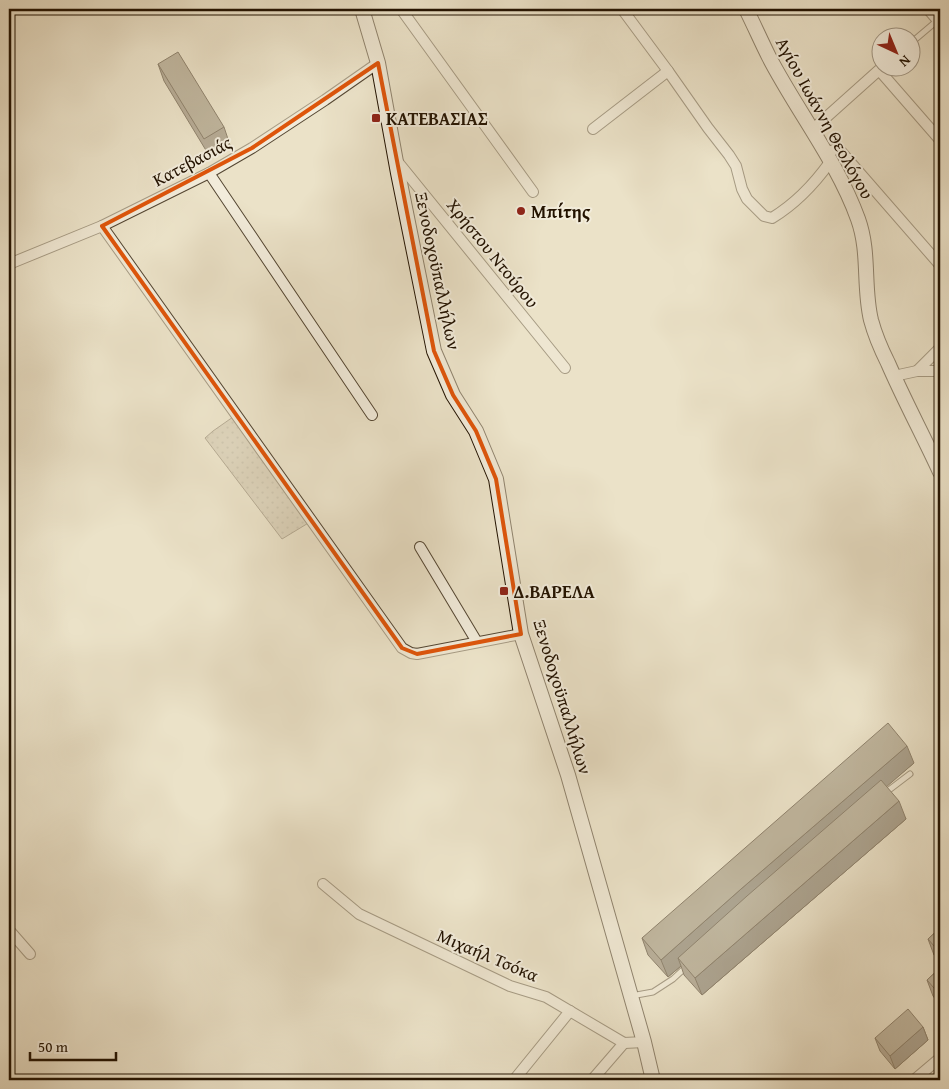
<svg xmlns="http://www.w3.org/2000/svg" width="949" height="1089" font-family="'Gentium Book Plus',serif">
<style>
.grass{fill:url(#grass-dots);stroke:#766853}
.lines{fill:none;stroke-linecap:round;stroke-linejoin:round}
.lane-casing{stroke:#544632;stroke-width:7}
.street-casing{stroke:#544632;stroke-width:12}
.secondary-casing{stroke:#221200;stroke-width:16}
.lane{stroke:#f2ecdb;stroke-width:5}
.street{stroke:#f2ecdb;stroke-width:10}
.secondary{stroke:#f2ecdb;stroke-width:14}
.wall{fill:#786c59;stroke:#221200}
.shaded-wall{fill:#615849;stroke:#221200}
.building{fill:#8b7e68;stroke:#221200}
.marked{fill:none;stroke:#de550b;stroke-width:4;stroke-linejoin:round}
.poi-dot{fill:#8f2418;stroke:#f2ecdb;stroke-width:2}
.labels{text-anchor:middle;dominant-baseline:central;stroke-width:4;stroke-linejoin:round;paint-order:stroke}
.poi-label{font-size:18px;font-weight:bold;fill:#221200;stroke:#f2ecdb;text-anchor:start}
.street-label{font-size:18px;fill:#221200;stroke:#f2ecdb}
</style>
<defs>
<pattern id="grass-dots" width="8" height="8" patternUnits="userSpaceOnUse" patternTransform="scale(1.25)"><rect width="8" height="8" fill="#c9bfa6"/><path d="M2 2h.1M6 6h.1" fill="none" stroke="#aca38d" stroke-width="1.8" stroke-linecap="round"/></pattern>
</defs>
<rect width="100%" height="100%" fill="#ebe2c8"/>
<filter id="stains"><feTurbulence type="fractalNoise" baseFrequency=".004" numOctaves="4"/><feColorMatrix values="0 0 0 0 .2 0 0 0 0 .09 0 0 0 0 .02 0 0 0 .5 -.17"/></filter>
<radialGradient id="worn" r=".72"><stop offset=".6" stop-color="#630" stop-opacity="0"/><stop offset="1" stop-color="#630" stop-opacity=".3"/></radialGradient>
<path class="grass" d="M233,417L310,522L282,539L205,438L213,431Z"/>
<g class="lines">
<defs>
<g id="lane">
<path d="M912,42L938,20"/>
<path d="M885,793L910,774"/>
<path d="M631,996L653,992L673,979L686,967"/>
</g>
<g id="street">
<path d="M401,9L533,192"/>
<path d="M622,9L668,71L708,128L729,155L736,166L742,189L747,199L764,216L772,218C795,204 815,183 830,162"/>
<path d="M928,9L940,23"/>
<path d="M593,129L668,71"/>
<path d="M812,130L879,70L940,140"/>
<path d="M825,154L838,148L940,265"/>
<path d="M397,161L565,368"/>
<path d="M209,173L372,415"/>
<path d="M102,226L402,648L411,653L417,654L521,634"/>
<path d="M9,264L102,226L209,173L252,148L325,100L378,63"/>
<path d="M917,371L940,348"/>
<path d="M894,376L917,371H940"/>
<path d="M420,547L477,642"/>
<path d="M323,884L359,914L510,986L546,997L624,1043L644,1042"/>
<path d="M9,930L30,954"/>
<path d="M514,1080L570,1011"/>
<path d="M592,1080L624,1043"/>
<path d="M914,1080L940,1058"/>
</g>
<g id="secondary">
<path d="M362,9L378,63L398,173L434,351L453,395L476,431L496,479L521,634L568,775L644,1042L653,1080"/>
<path d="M746,9C754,25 761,41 769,57C797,111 837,161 858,219C870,252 863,287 871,320C875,335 881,349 888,363C904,400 923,435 940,472"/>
</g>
</defs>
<use href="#lane" class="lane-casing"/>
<use href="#street" class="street-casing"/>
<use href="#secondary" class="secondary-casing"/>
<use href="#lane" class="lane"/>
<use href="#street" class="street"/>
<use href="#secondary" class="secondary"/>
</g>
<g class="wall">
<path d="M158,64L224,127L230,145L210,157L164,81Z"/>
<path d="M914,763L886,786L906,819L702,995L684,975L681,966L668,977L648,955L642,938Z"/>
<path d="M940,928V962L934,955L928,939Z"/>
<path d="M940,968V1005L933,996L927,980Z"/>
<path d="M923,1027L928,1040L895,1069L880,1051L875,1038Z"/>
</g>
<g class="shaded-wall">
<path d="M907,746L914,763L747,907L678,958L681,966L668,977L661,960L741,889Z"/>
<path d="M899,801L906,819L702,995L695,978Z"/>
<path d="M923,1027L928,1040L895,1069L890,1056Z"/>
</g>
<g class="building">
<path d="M178,52L224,127L204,139L158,64Z"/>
<path d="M888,723L907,746L741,889L661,960L642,938Z"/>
<path d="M881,780L899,801L695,978L678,958L747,896Z"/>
<path d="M940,928V953L928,939Z"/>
<path d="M940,968V995L927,980Z"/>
<path d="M908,1009L923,1027L890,1056L875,1038Z"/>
</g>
<path d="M0 0H949V1089H0ZM378,63L434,351L453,395L476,431L496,479L521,634L417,654L402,648L102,226L252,148Z" fill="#ebe2c8" fill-opacity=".55" fill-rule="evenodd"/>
<path class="marked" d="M378,63L434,351L453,395L476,431L496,479L521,634L417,654L402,648L102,226L252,148Z"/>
<g class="poi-dot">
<rect x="371" y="113" width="10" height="10" rx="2.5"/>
<circle cx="521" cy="211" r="5"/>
<rect x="499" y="586" width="10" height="10" rx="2.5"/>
</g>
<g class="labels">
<g class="poi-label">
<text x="386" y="118">ΚΑΤΕΒΑΣΙΑΣ</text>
<text x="531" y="211">Μπίτης</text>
<text x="514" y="591">Δ.ΒΑΡΕΛΑ</text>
</g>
<g class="street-label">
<text transform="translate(825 118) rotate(61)">Αγίου Ιωάννη Θεολόγου</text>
<text transform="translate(192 161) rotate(-28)">Κατεβασιάς</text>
<text transform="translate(493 253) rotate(51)">Χρήστου Ντούρου</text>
<text transform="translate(438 271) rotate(78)">Ξενοδοχοϋπαλλήλων</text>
<text transform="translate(563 697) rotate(73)">Ξενοδοχοϋπαλλήλων</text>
<text transform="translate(488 955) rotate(23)">Μιχαήλ Τσόκα</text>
</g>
</g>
<rect width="949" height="1089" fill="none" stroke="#ebe2c8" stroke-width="30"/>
<rect x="10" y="10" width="929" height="1069" fill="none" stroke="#221200" stroke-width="2.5"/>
<rect x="15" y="15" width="919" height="1059" fill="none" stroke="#221200"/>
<g transform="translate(896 52) rotate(136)"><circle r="24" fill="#f2ecdb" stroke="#9f9583"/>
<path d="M0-4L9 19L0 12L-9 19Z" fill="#8f2418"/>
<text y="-8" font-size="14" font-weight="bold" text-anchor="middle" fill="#221200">N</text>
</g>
<path d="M30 1052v8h86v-8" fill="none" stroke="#221200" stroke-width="2.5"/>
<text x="38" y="1052" font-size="15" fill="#221200" stroke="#f2ecdb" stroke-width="4" paint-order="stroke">50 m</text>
<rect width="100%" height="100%" filter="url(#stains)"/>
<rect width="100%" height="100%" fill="url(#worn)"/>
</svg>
